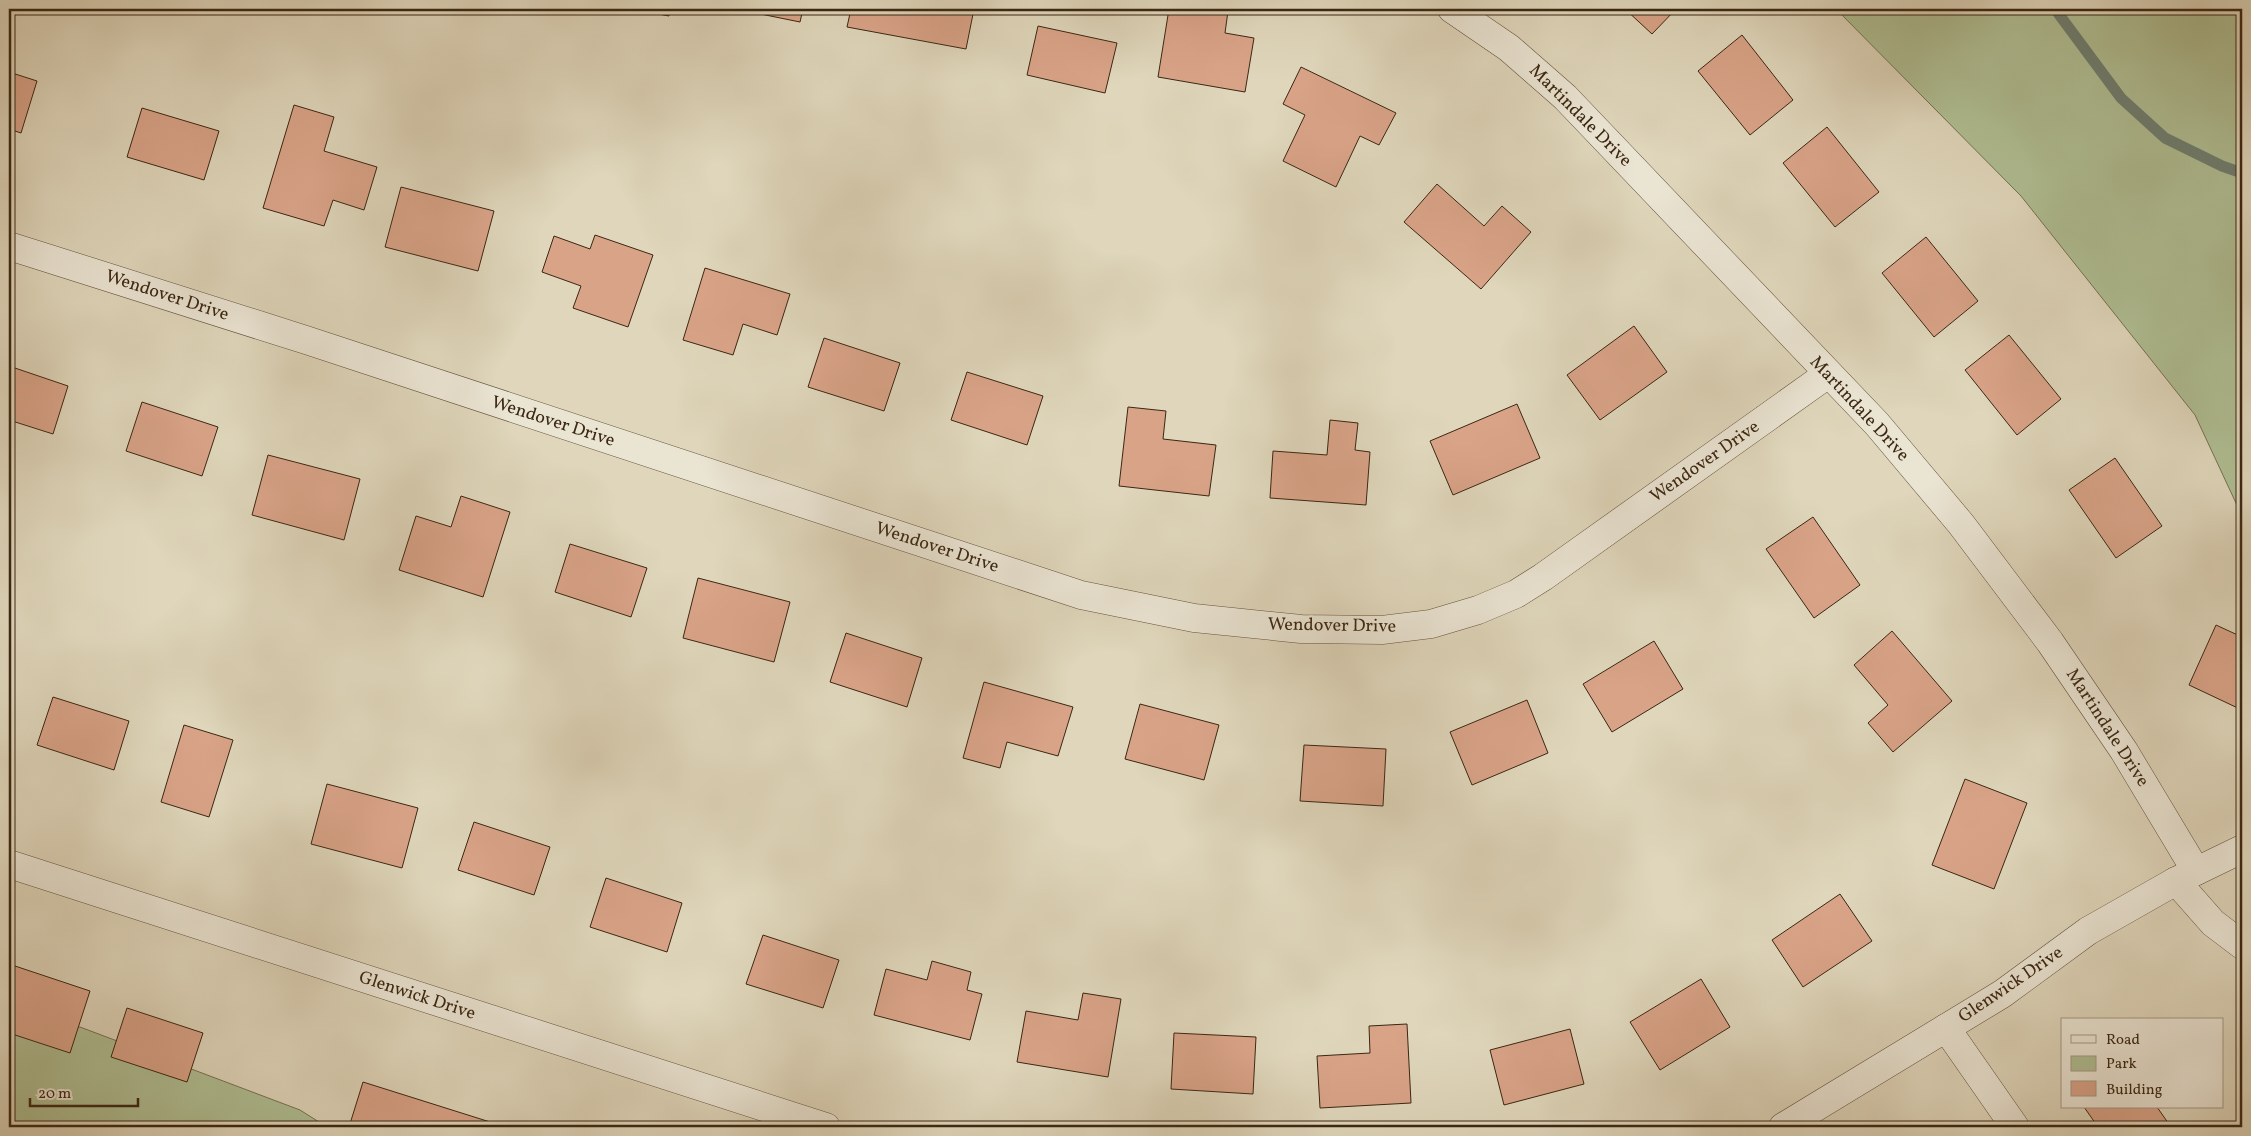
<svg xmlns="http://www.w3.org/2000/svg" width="2251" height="1136" font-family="Vollkorn,serif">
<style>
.green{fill:#afbe93;stroke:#757252}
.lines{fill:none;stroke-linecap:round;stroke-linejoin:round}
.stream{stroke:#707f71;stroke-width:11}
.building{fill:#d9a388;stroke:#3b2712}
.minor-casing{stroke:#64533c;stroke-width:29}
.minor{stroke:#eae4d3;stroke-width:28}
.labels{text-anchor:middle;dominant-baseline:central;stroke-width:4;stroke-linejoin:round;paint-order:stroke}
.street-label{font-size:18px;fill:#3b2712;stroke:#eae4d3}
</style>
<rect width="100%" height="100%" fill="#dfd6bb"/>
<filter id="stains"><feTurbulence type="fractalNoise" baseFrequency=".004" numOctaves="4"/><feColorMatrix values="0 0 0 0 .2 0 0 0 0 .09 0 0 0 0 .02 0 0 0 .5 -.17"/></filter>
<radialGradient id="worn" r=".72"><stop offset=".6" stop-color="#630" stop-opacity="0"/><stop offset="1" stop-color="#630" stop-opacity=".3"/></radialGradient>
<g class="green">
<path d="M1836,9H2242V516L2195,415L2021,196Z"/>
<path d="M9,1023L80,1027L300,1110L327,1127H9Z"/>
</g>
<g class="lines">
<path class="stream" d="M2055,9L2121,98L2165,138L2222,166L2242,173"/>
</g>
<g class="building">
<path d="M631,9H670L669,16Z"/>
<path d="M736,9H803L800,22Z"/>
<path d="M851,9H974L966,49L847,27Z"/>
<path d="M1169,9H1214L1228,11L1225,33L1254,38L1245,92L1158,77Z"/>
<path d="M1625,9H1676L1652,34Z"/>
<path d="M1038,26L1117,43L1105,93L1027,75Z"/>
<path d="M1742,35L1793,100L1750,135L1698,71Z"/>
<path d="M1301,67L1396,113L1379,145L1360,136L1336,187L1283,161L1305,115L1283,104Z"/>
<path d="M9,72L37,81L21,133L9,129Z"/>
<path d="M294,105L334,117L324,151L377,167L364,210L333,200L324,226L263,208Z"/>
<path d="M142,108L219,131L204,180L127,157Z"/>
<path d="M1827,127L1879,192L1835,227L1783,163Z"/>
<path d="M1437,184L1484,226L1502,206L1531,232L1481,289L1404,222Z"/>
<path d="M401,187L494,211L478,271L385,247Z"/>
<path d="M595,235L653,255L628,327L573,308L581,286L542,272L554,236L590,249Z"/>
<path d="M1926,237L1978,301L1934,337L1882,273Z"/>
<path d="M705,268L790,294L777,335L743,324L733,355L683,340Z"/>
<path d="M1634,326L1667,372L1600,420L1567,375Z"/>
<path d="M2009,335L2061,399L2017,435L1965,370Z"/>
<path d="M824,338L900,363L884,411L808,387Z"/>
<path d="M9,366L68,386L53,434L9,420Z"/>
<path d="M967,372L1043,396L1027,445L951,420Z"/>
<path d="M142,402L218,427L202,476L126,451Z"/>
<path d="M1517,404L1540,458L1453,495L1430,441Z"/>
<path d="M1128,407L1166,411L1163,439L1216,445L1209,496L1119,486Z"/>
<path d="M1330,420L1358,423L1355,450L1370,452L1366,505L1270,498L1273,451L1327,455Z"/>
<path d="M268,455L360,479L344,540L252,515Z"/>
<path d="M2115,458L2162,526L2116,558L2069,490Z"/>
<path d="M461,496L510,512L483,597L399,570L416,516L451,527Z"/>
<path d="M1813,517L1860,585L1814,618L1766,549Z"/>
<path d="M570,544L647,568L631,617L555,592Z"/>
<path d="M698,578L790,602L774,662L683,638Z"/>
<path d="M2216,625L2242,637V710L2189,685Z"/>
<path d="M1892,631L1952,701L1893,752L1868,723L1888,705L1854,665Z"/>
<path d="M846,633L922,658L907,707L830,682Z"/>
<path d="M1654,641L1683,689L1612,732L1583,684Z"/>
<path d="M984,682L1073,707L1058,756L1007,742L1000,768L963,758Z"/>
<path d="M53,697L129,721L114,770L37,745Z"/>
<path d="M1527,700L1548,753L1472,785L1450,732Z"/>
<path d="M1140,704L1219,725L1204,780L1125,759Z"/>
<path d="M184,725L233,740L209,817L161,802Z"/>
<path d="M1304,745L1386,749L1383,806L1300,801Z"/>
<path d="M1965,779L2027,803L1994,889L1932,865Z"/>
<path d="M327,784L418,808L402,868L311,844Z"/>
<path d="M474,822L550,847L534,895L458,870Z"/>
<path d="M606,878L682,903L667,952L590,927Z"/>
<path d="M1840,894L1872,941L1803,987L1772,940Z"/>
<path d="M763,935L839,960L823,1008L746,984Z"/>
<path d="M932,961L971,972L967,990L982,994L970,1040L874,1015L886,969L927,980Z"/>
<path d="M9,964L90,991L70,1053L9,1033Z"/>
<path d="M1701,979L1730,1027L1660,1070L1630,1022Z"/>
<path d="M1083,993L1121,999L1108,1077L1017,1062L1026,1011L1078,1020Z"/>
<path d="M127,1008L203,1033L187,1082L111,1057Z"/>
<path d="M1407,1024L1411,1103L1320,1108L1317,1056L1370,1053L1369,1026Z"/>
<path d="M1570,1029L1584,1084L1504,1105L1490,1050Z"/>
<path d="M1174,1033L1256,1037L1253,1094L1171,1089Z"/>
<path d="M363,1082L506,1127H349Z"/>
<path d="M2084,1107H2157L2171,1127H2098Z"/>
</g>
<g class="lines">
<defs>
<g id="minor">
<path d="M1452,9L1509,48L1565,97L1877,424L1961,524L2050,642L2124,751L2196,871"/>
<path d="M9,246L306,340L1081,595L1194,618L1301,629L1382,630L1431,624L1478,610L1516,594L1543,577L1828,374"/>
<path d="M9,864L826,1127"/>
<path d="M2176,881L2213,923L2242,945"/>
<path d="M1946,1028L2015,1127"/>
<path d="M1783,1127L2002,994L2088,931L2176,881L2242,849"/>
</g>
</defs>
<use href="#minor" class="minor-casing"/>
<use href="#minor" class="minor"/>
</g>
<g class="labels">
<g class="street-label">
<text transform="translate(1580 116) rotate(45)">Martindale Drive</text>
<text transform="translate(167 296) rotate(18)">Wendover Drive</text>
<text transform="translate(1859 409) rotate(47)">Martindale Drive</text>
<text transform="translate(553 422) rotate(18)">Wendover Drive</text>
<text transform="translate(1705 462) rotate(-35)">Wendover Drive</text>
<text transform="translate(937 548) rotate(18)">Wendover Drive</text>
<text transform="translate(1332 626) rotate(1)">Wendover Drive</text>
<text transform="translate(2107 728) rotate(57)">Martindale Drive</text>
<text transform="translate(2011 985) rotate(-34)">Glenwick Drive</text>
<text transform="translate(417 996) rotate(18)">Glenwick Drive</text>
</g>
</g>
<rect width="2251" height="1136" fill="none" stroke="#dfd6bb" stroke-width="30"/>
<rect x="10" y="10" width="2231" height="1116" fill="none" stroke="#3b2712" stroke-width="2.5"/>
<rect x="15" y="15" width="2221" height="1106" fill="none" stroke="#3b2712"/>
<rect x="2061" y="1018" width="162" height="90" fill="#eae4d3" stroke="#a49886"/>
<rect x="2071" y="1035" width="25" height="8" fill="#eae4d3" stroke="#a49886"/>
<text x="2106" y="1044" font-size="15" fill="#3b2712">Road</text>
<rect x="2071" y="1056" width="25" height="15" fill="#afbe93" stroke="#a49886"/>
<text x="2106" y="1068" font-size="15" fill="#3b2712">Park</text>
<rect x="2071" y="1081" width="25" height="15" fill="#d9a388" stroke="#a49886"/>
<text x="2106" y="1094" font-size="15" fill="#3b2712">Building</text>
<path d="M30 1098v8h108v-8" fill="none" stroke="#3b2712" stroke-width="2.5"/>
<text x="38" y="1098" font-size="15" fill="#3b2712" stroke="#eae4d3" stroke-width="4" paint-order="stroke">20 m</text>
<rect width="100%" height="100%" filter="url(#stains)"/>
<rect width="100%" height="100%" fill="url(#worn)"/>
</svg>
